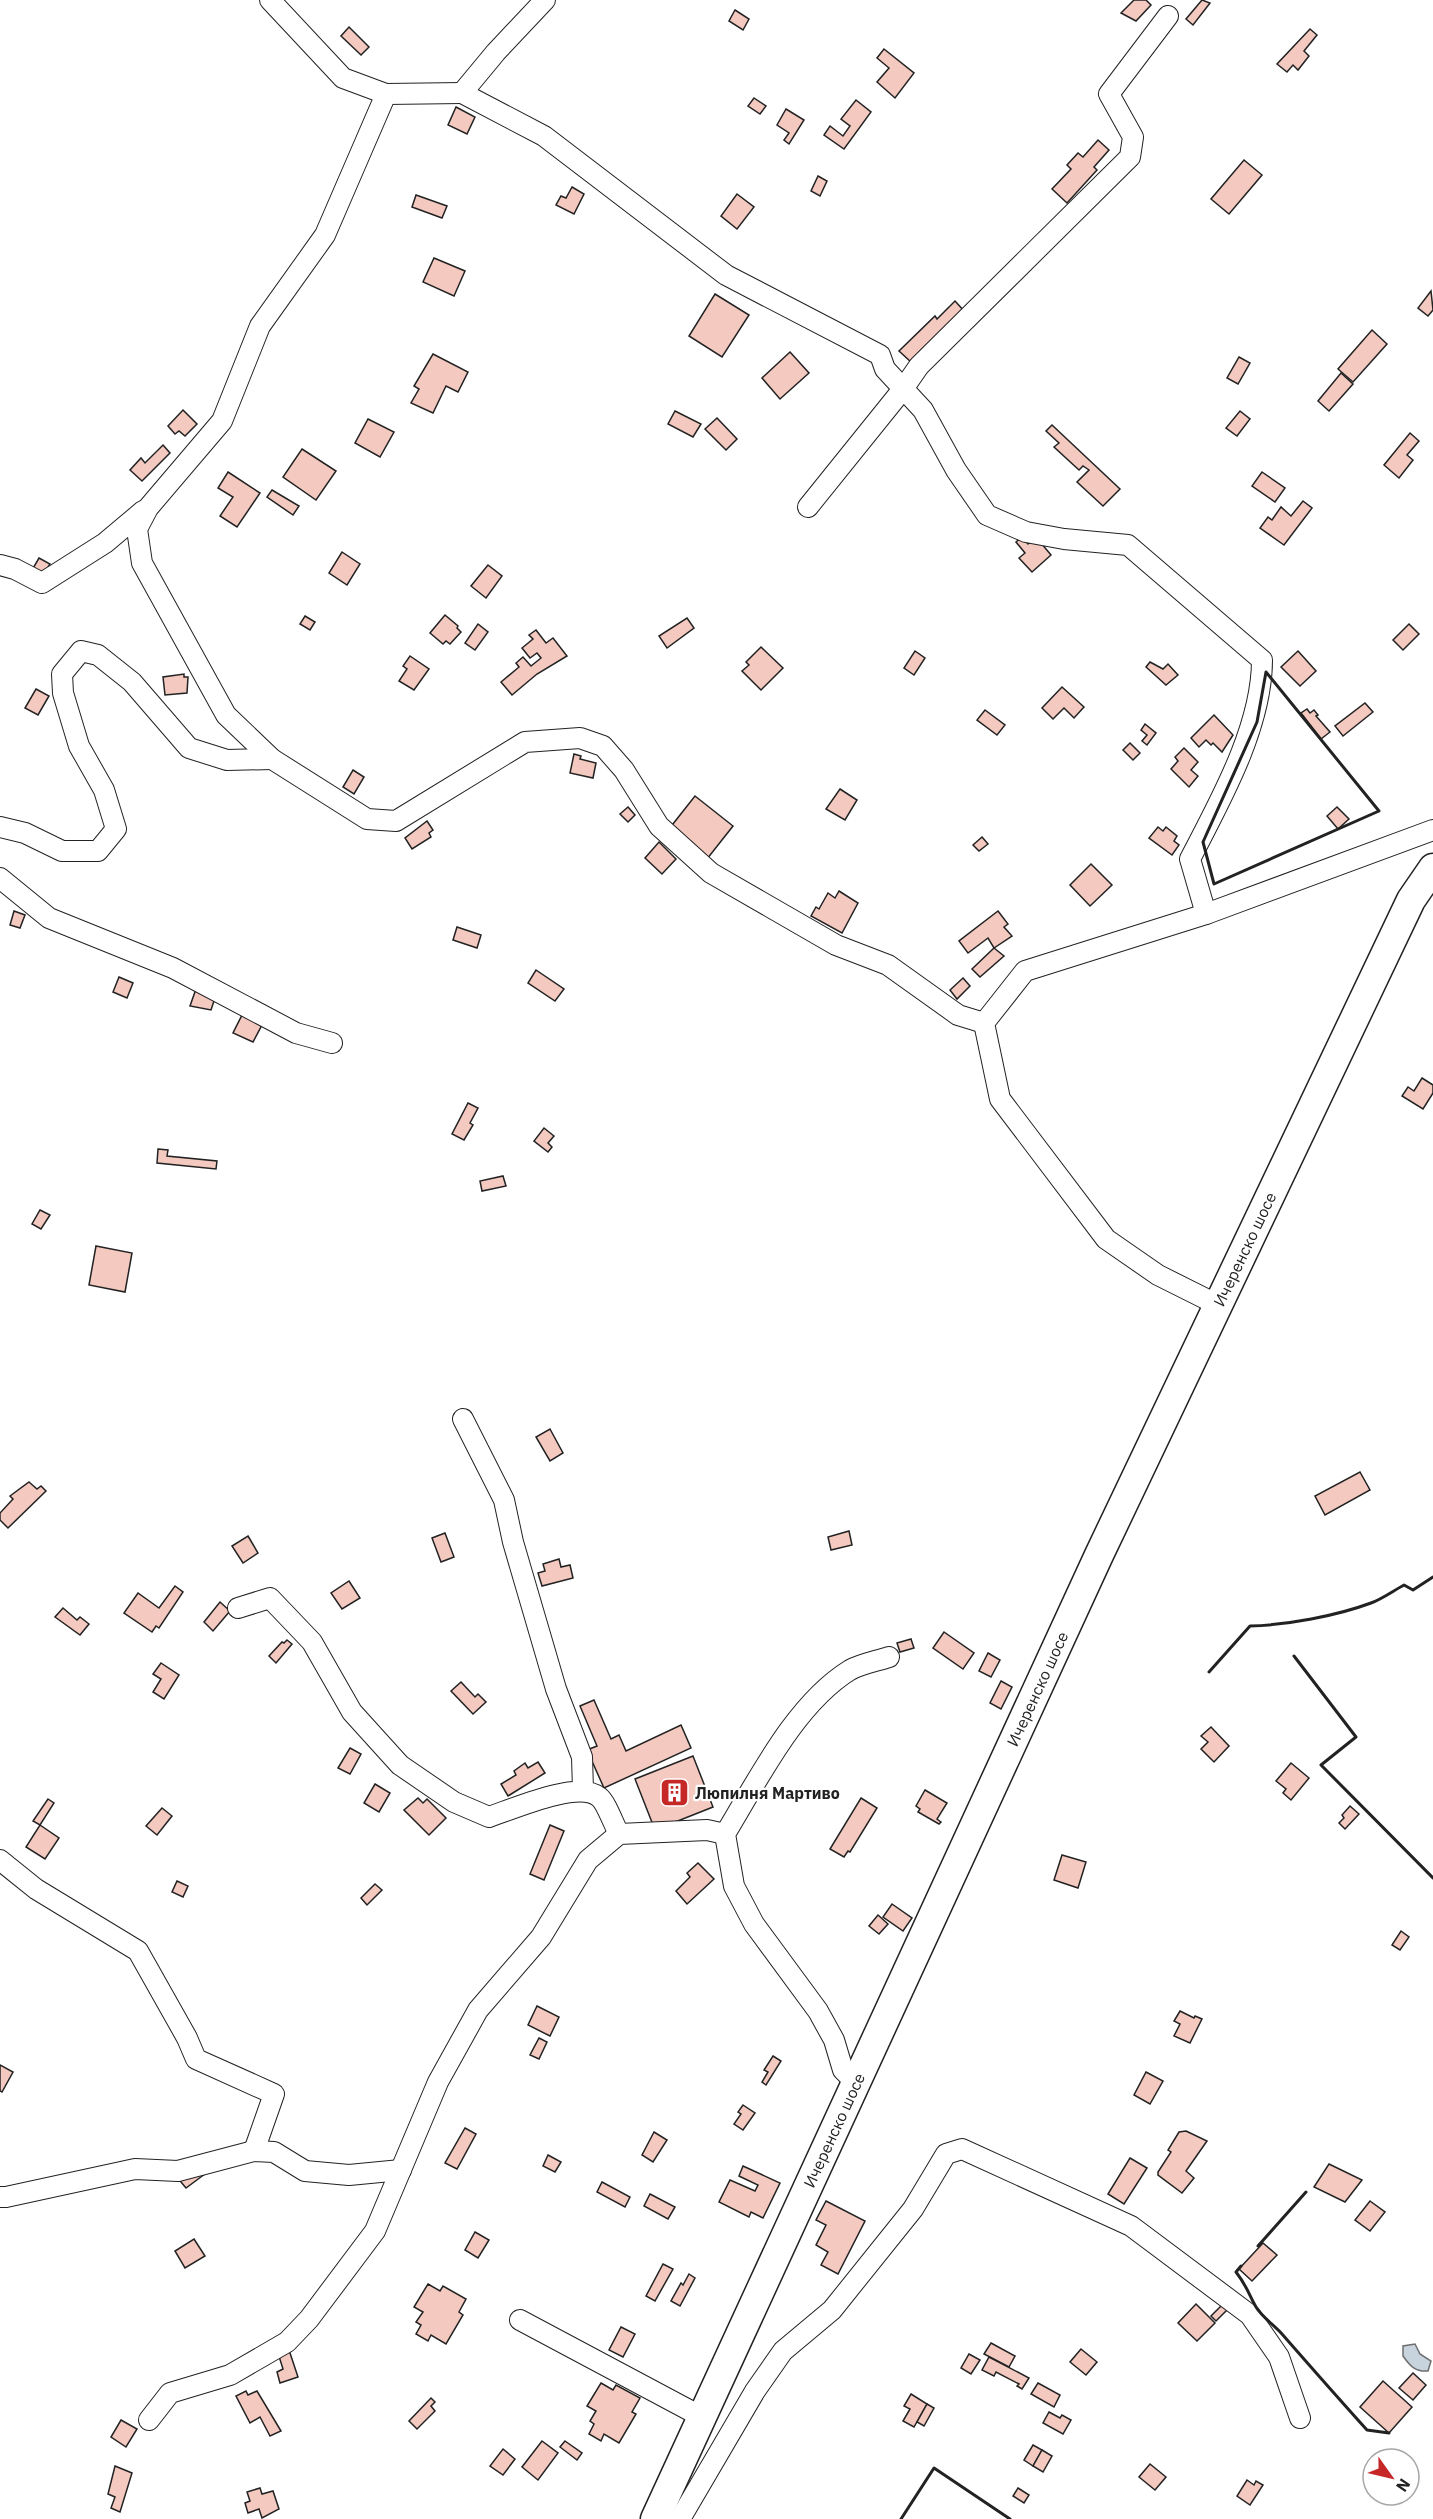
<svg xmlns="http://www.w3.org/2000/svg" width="1433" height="2519" font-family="'IBM Plex Sans',sans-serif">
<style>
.water{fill:#c7d3dd;stroke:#6f6f6f;stroke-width:1.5}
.building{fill:#f3c9c0;stroke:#222;stroke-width:1.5}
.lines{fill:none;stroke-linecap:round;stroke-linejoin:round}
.street-casing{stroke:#222;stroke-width:22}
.secondary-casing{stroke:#222;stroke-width:31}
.street{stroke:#fff;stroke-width:20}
.secondary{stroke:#fff;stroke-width:28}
.wall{stroke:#222;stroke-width:3}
.labels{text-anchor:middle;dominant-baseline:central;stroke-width:4.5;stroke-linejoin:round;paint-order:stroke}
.street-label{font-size:16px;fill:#222;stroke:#fff}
.poi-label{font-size:16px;font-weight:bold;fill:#222;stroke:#fff;text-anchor:start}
</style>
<rect width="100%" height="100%" fill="#fff"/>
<path class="water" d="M1415,2344L1420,2354L1431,2361L1428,2371C1415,2372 1410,2366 1403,2356V2346Z"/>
<g class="building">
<path d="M1134,0H1146L1151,5L1136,21L1121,13Z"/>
<path d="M1202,0L1210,3L1193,25L1186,19Z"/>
<path d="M735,10L749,19L743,30L729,21Z"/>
<path d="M349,27L369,47L361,55L341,36Z"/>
<path d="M1310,29L1317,35L1304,51L1309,56L1298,70L1293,65L1287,72L1277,64Z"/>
<path d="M884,49L914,73L895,98L877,82L889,68L877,58Z"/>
<path d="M754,98L766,106L760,114L748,106Z"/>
<path d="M856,100L871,112L844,149L824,135L830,126L843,136L850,126L841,119Z"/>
<path d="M456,107L475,117L467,134L448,125Z"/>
<path d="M786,109L804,120L789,144L784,140L789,133L777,125Z"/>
<path d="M1098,140L1109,150L1094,167L1097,170L1067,203L1052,189L1071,169L1067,165L1078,153L1083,157Z"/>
<path d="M1244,160L1262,175L1229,214L1211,199Z"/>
<path d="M818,176L827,181L820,196L811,191Z"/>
<path d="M572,187L584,194L574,214L556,205L561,196L566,198Z"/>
<path d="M737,194L754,207L737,229L721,216Z"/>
<path d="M416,195L447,206L442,218L412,207Z"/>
<path d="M434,258L465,271L454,296L423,282Z"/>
<path d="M1431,291L1433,310L1428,316L1418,308Z"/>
<path d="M715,294L749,315L722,357L689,336Z"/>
<path d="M955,301L965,312L912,363L899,351L935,316L937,319Z"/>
<path d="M1372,330L1387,344L1353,382L1338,369Z"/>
<path d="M790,352L809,373L780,399L762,378Z"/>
<path d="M433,354L468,372L458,392L446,386L433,413L411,403L419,389L414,386Z"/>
<path d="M1239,357L1250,363L1238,384L1227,378Z"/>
<path d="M1341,373L1353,384L1329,411L1318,401Z"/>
<path d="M183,410L197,424L185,436L179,431L175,434L168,426Z"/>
<path d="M675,411L701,424L693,437L668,424Z"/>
<path d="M1240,411L1250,419L1237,436L1226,428Z"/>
<path d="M717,418L737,439L726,450L705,429Z"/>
<path d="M368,419L394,432L380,457L355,443Z"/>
<path d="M1052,425L1120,489L1103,506L1077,482L1089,470L1083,466L1079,470L1054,447L1059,443L1046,431Z"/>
<path d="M1410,433L1419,441L1407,455L1413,460L1399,478L1384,465Z"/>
<path d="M163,445L170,453L142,481L130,470L141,458L145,463Z"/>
<path d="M302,449L336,471L316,500L283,477Z"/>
<path d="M228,472L260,493L237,527L220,516L233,497L218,488Z"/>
<path d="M1262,472L1285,488L1275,502L1252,486Z"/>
<path d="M272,490L299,506L293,515L267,497Z"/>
<path d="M1303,501L1312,508L1284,545L1260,528L1268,517L1272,520L1281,507L1291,516Z"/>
<path d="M1022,537L1028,544L1036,537L1051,555L1032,572L1019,558L1025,553L1016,542Z"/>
<path d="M342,552L360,564L347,585L329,573Z"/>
<path d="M39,558L50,564L43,576L32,570Z"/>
<path d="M488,565L502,576L486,598L471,586Z"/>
<path d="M445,615L458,626L457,628L461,632L450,644L446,641L443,644L430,633Z"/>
<path d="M305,616L315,622L310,630L300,624Z"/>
<path d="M687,618L694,628L667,648L659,636Z"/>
<path d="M478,624L488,632L475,650L465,643Z"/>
<path d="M1409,624L1419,634L1403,650L1393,640Z"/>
<path d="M536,630L546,643L553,638L567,656L537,674L512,695L501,682L519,667L516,663L523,657L531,666L541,658L537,653L530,658L522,648L533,639L529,635Z"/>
<path d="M761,647L783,668L761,690L742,671L749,665L746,662Z"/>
<path d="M915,651L925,658L914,675L904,668Z"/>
<path d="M1298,651L1316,671L1300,686L1281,667Z"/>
<path d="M410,656L429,669L414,690L399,681L407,669L403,666Z"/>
<path d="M1150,662L1163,669L1168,664L1178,675L1166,685L1146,667Z"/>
<path d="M184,674V677H188L187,693L165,695L163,677Z"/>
<path d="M1062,687L1084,707L1074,718L1064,708L1053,719L1042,708Z"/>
<path d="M36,689L49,696L38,715L25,708Z"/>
<path d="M1365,703L1373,712L1343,736L1335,726Z"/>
<path d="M1307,709L1310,713L1314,710L1318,715L1316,716L1330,732L1321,739L1301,713Z"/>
<path d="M985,710L1005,725L997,735L977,720Z"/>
<path d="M1214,715L1233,735L1222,752L1213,743L1211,745L1206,740L1199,747L1191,738Z"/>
<path d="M1145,724L1156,733L1147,745L1142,741L1147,735L1141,730Z"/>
<path d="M1130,743L1140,753L1133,760L1123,750Z"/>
<path d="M1184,748L1198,762L1191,770L1198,776L1189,787L1171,769L1178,761L1175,757Z"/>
<path d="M574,754L581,756L580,759L596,763L593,778L570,773Z"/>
<path d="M353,770L364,777L354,794L343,787Z"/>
<path d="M840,789L857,800L845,820L826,809Z"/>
<path d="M695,796L733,826L707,859L669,829Z"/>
<path d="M628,807L635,815L628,822L620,814Z"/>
<path d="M1337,807L1349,819L1338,829L1327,816Z"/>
<path d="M427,821L433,830L429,833L431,837L412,849L405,838Z"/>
<path d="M1158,827L1163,831L1166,827L1177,836L1174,841L1179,845L1172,855L1149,838Z"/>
<path d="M982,837L988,844L979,851L973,845Z"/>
<path d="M659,842L676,859L662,874L645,858Z"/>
<path d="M1091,864L1112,885L1090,906L1070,885Z"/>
<path d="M839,891L858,903L842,933L811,916L816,907L819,909L828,893L835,898Z"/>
<path d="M14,911L25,915L20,928L10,925Z"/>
<path d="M998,911L1008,924L1004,927L1012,936L994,948L988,938L968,953L959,941Z"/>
<path d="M457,927L481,935L477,948L453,940Z"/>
<path d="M994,948L1004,956L980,977L972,969Z"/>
<path d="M536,970L564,989L555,1001L528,983Z"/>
<path d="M119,977L133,983L127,998L113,992Z"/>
<path d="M963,978L970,986L957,999L950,990Z"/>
<path d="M196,989L216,995L211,1010L190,1006Z"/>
<path d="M243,1013L263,1023L253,1042L233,1033Z"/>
<path d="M1422,1078L1433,1085V1093L1423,1109L1402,1096L1408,1087L1414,1091Z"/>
<path d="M468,1103L478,1108L470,1123L473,1125L464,1140L452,1134Z"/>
<path d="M544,1128L554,1136L548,1143L552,1147L548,1152L534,1141Z"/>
<path d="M158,1149L168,1150L167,1156L217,1161L216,1169L157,1163Z"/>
<path d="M503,1176L506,1186L482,1191L480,1181Z"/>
<path d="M40,1210L50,1215L41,1229L32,1224Z"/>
<path d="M96,1246L132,1253L125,1292L89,1285Z"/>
<path d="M550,1429L563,1453L550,1461L536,1437Z"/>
<path d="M1360,1472L1370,1490L1325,1515L1315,1496Z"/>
<path d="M29,1482L37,1489L41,1486L46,1491L8,1528L0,1520V1513L13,1499L10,1496Z"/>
<path d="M849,1531L852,1545L831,1550L828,1537Z"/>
<path d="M445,1533L454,1557L441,1562L432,1538Z"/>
<path d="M248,1536L258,1553L243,1563L232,1546Z"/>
<path d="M559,1559L561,1567L570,1565L573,1578L542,1586L538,1573L545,1571L543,1564Z"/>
<path d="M349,1581L360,1598L342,1609L331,1593Z"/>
<path d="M175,1586L183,1592L159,1628L156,1626L152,1632L124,1613L138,1593L159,1608Z"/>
<path d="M220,1602L230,1611L213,1631L204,1622Z"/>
<path d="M63,1608L77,1620L80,1617L89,1624L80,1635L55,1617Z"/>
<path d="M944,1632L974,1653L963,1669L933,1648Z"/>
<path d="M911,1639L914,1648L900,1652L897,1643Z"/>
<path d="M287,1640L292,1644L276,1663L269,1656L282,1642L284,1643Z"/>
<path d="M988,1653L1000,1660L991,1677L979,1671Z"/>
<path d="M161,1663L179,1675L164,1699L153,1692L161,1679L153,1674Z"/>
<path d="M1001,1681L1012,1687L1001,1709L990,1703Z"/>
<path d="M461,1682L475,1697L478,1694L486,1702L473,1714L451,1691Z"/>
<path d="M594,1700L611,1739L619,1735L626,1751L681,1725L691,1748L604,1788L587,1750L597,1746L580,1706Z"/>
<path d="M1211,1727L1229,1746L1214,1762L1201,1749L1208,1742L1201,1736Z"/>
<path d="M350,1748L361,1754L350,1774L338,1768Z"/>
<path d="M693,1756L713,1807L655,1830L635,1779Z"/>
<path d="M538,1762L545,1773L508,1796L501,1784L516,1775L514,1771L525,1763L528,1768Z"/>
<path d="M1291,1763L1309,1778L1291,1800L1283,1793L1286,1789L1276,1781Z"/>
<path d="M375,1784L390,1793L379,1812L364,1803Z"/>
<path d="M925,1790L947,1803L937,1819L941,1822L939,1824L918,1812L920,1809L916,1806Z"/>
<path d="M418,1798L423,1803L427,1799L446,1818L429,1835L404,1810Z"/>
<path d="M861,1798L877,1808L850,1852L848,1851L844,1857L830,1849Z"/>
<path d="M48,1799L54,1803L40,1825L33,1821Z"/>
<path d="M1350,1806L1359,1814L1345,1829L1339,1823L1344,1818L1342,1815Z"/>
<path d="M162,1808L172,1816L157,1835L146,1826Z"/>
<path d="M40,1825L59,1838L45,1859L26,1847Z"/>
<path d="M550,1825L564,1831L544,1880L530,1874Z"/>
<path d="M1062,1855L1086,1862L1078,1888L1054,1880Z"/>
<path d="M698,1863L714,1879L687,1904L676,1891L690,1877L687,1873Z"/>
<path d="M177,1881L188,1886L183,1897L172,1892Z"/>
<path d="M375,1884L382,1890L367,1905L361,1898Z"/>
<path d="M892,1904L912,1918L903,1931L883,1917Z"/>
<path d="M878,1915L888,1924L879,1934L869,1926Z"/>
<path d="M1401,1931L1409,1937L1400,1950L1392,1945Z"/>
<path d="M537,2006L559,2017L550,2036L528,2025Z"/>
<path d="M1180,2011L1194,2018L1195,2016L1202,2019L1190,2043L1174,2036L1180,2024L1174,2021Z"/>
<path d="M539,2038L547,2042L539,2059L530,2055Z"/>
<path d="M773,2056L781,2061L766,2085L762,2082L768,2072L764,2070Z"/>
<path d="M0,2065L13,2072L2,2092L0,2091Z"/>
<path d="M1146,2072L1163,2081L1150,2104L1134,2095Z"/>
<path d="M743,2105L755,2113L743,2130L734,2124L741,2114L738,2112Z"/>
<path d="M465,2128L476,2134L457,2169L445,2163Z"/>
<path d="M1186,2131L1207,2141L1186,2171L1194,2178L1182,2193L1158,2175V2172L1171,2152L1168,2150L1179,2132Z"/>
<path d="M654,2132L667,2140L653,2162L642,2155Z"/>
<path d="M548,2155L561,2162L555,2172L543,2166Z"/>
<path d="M1130,2158L1147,2168L1124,2204L1108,2194Z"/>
<path d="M1329,2164L1362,2180L1345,2202L1314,2187Z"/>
<path d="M743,2166L780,2183L763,2218L751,2212L749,2217L719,2202L730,2180L755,2191L758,2185L739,2176Z"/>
<path d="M209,2171L186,2188L176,2176Z"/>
<path d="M602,2182L630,2197L625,2207L597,2192Z"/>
<path d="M650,2194L675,2207L668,2219L644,2206Z"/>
<path d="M826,2201L865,2221L838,2274L821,2265L828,2252L816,2245L826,2225L816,2220Z"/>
<path d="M1370,2201L1385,2212L1370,2231L1355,2220Z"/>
<path d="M475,2232L489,2240L478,2258L465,2250Z"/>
<path d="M194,2239L205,2256L185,2268L175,2251Z"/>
<path d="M1263,2243L1277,2255L1252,2281L1239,2269Z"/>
<path d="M663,2264L673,2269L655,2301L646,2296Z"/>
<path d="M689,2274L695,2278L680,2306L671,2301L681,2283L683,2285Z"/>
<path d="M428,2284L440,2291L443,2286L466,2299L459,2312L463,2315L446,2344L431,2335L428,2341L416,2334L421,2325L416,2322L423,2312L414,2307Z"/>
<path d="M1225,2302L1230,2307L1216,2321L1211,2316Z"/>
<path d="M1196,2304L1215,2323L1197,2341L1178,2323Z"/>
<path d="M621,2327L635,2334L623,2357L609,2350Z"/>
<path d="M991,2343L1015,2356L1009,2367L984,2354Z"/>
<path d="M1081,2349L1097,2362L1086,2375L1070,2362Z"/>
<path d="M289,2350L298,2377L280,2383L277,2372L283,2369L278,2353Z"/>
<path d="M969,2354L980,2360L971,2374L961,2368Z"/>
<path d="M989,2357L1029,2378L1022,2389L1017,2386L1019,2384L996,2372L994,2376L982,2370Z"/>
<path d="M1413,2373L1426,2385L1413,2400L1399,2388Z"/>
<path d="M1383,2381L1412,2407L1389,2433L1360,2407Z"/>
<path d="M601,2383L613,2390L616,2385L640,2398L632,2412L636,2414L619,2443L604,2434L601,2441L589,2434L594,2424L590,2421L596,2411L587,2406Z"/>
<path d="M1038,2383L1060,2395L1054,2407L1031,2394Z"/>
<path d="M246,2391L248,2395L257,2391L281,2431L270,2436L260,2417L250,2423L236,2396Z"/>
<path d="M911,2394L927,2404L914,2427L903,2421L910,2409L904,2406Z"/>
<path d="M431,2398L435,2402L431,2406L435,2411L417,2429L409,2421Z"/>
<path d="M927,2404L934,2408L924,2426L917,2422Z"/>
<path d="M1049,2412L1060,2418L1062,2415L1071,2420L1063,2434L1043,2423Z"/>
<path d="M121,2420L137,2429L126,2447L111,2437Z"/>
<path d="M542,2441L558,2453L538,2480L522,2467Z"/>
<path d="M565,2441L582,2453L577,2460L560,2447Z"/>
<path d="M1033,2445L1042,2450L1033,2466L1024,2460Z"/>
<path d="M503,2449L515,2459L503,2475L490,2466Z"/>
<path d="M1042,2450L1052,2456L1043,2472L1033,2466Z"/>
<path d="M1150,2464L1166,2477L1155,2490L1139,2477Z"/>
<path d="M115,2466L132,2473L120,2512L111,2508L115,2497L108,2494Z"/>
<path d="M1247,2480L1254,2485L1256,2481L1263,2485L1250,2505L1237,2496Z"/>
<path d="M260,2488L262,2494L273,2491L279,2509L262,2518L259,2509L248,2513L245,2503L250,2501L247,2492Z"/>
<path d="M1018,2488L1029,2495L1024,2503L1013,2496Z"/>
</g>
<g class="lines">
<defs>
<g id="street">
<path d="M270,0L343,78L386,94L462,93"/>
<path d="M545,0L496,52L462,93L544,136L726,275L880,355L885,369L923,410L956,470L987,515L1026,532L1064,539L1128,545L1262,660C1262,727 1220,801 1190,859L1206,914"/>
<path d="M386,94L325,235L260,326L222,421L148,508L137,529L142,563L226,715L272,759L367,819L396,821L525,742L580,738L603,746L624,770L659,826L711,873L836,945L888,965L958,1015L984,1023"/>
<path d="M808,507L903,389L919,366L1130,157L1133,137L1109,94L1168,16"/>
<path d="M0,565L15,569L42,583L105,543L143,511"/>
<path d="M0,827L25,833L62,851H98L116,829L104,790L79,746L63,693L62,674L81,651L98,655L132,682L189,748L227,760L272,759"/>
<path d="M0,878L49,918L173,968L296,1033L332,1043"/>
<path d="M1218,1305L1158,1275L1106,1239L1000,1099L984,1023L1025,971L1206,914L1433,830"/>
<path d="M463,1419L504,1500L513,1542L556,1689L582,1757L583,1790"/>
<path d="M238,1608L270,1598L312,1642L352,1712L400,1765L454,1802L489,1817C513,1809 578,1780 599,1797C606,1802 614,1825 619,1834"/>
<path d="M0,1860L36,1889L138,1951L187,2038L196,2059L274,2094L254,2151"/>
<path d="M856,2083L843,2070L834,2040L818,2011L754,1924L734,1886L725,1834C758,1780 795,1704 850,1670C861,1664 877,1661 889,1657"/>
<path d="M0,2197H6L135,2169L178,2171L254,2151L274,2152L305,2171L349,2175L401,2170"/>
<path d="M520,2320L702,2417"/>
<path d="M149,2420L170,2393L230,2375L287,2342L309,2319L375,2231L438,2082L478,2010L541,1937L588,1860L619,1834L707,1830L725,1834"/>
<path d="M680,2519L755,2391L783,2351L832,2310L913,2209L946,2154L962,2149L1131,2226L1250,2315L1279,2357L1300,2418"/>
</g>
<g id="secondary">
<path id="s1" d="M655,2519L1099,1555L1411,900L1433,868"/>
</g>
</defs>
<use href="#street" class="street-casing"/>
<use href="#secondary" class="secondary-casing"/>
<use href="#street" class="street"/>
<use href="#secondary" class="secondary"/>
<g class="wall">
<path d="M1266,672L1379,811L1214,884L1203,842L1257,722Z"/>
<path d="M1294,1656L1356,1737L1321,1765L1433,1878"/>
<path d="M1209,1672L1250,1626C1287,1625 1336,1616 1371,1603C1382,1599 1393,1591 1404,1585L1413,1590L1433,1577"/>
<path d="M1258,2246L1306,2192"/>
<path d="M1241,2266L1236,2272C1247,2286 1248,2293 1256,2307C1262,2317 1274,2325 1282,2334C1310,2366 1338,2398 1367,2430L1389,2433"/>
<path d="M901,2519L934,2468L1010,2519"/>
</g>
</g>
<defs>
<symbol id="building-square" viewBox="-11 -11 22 22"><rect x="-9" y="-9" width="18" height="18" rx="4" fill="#c62828" stroke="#fff"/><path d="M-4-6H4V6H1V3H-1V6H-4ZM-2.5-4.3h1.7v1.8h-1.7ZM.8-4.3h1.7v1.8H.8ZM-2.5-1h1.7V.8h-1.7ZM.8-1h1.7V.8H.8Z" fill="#fff"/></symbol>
</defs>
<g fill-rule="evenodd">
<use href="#building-square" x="658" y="1776" width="33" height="33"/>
</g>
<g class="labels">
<g class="street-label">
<text stroke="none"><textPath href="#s1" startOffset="1400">Ичеренско шосе</textPath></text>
<text stroke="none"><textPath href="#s1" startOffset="914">Ичеренско шосе</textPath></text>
<text stroke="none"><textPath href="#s1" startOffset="428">Ичеренско шосе</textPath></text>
</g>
<g class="poi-label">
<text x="695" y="1793">Люпилня Мартиво</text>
</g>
</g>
<g transform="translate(1391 2477) rotate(124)"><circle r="28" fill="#ffffff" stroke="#a7a7a7" stroke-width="1.5"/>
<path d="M0-4.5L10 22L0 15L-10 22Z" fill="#c62828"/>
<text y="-9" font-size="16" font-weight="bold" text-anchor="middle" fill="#222222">N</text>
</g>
</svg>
